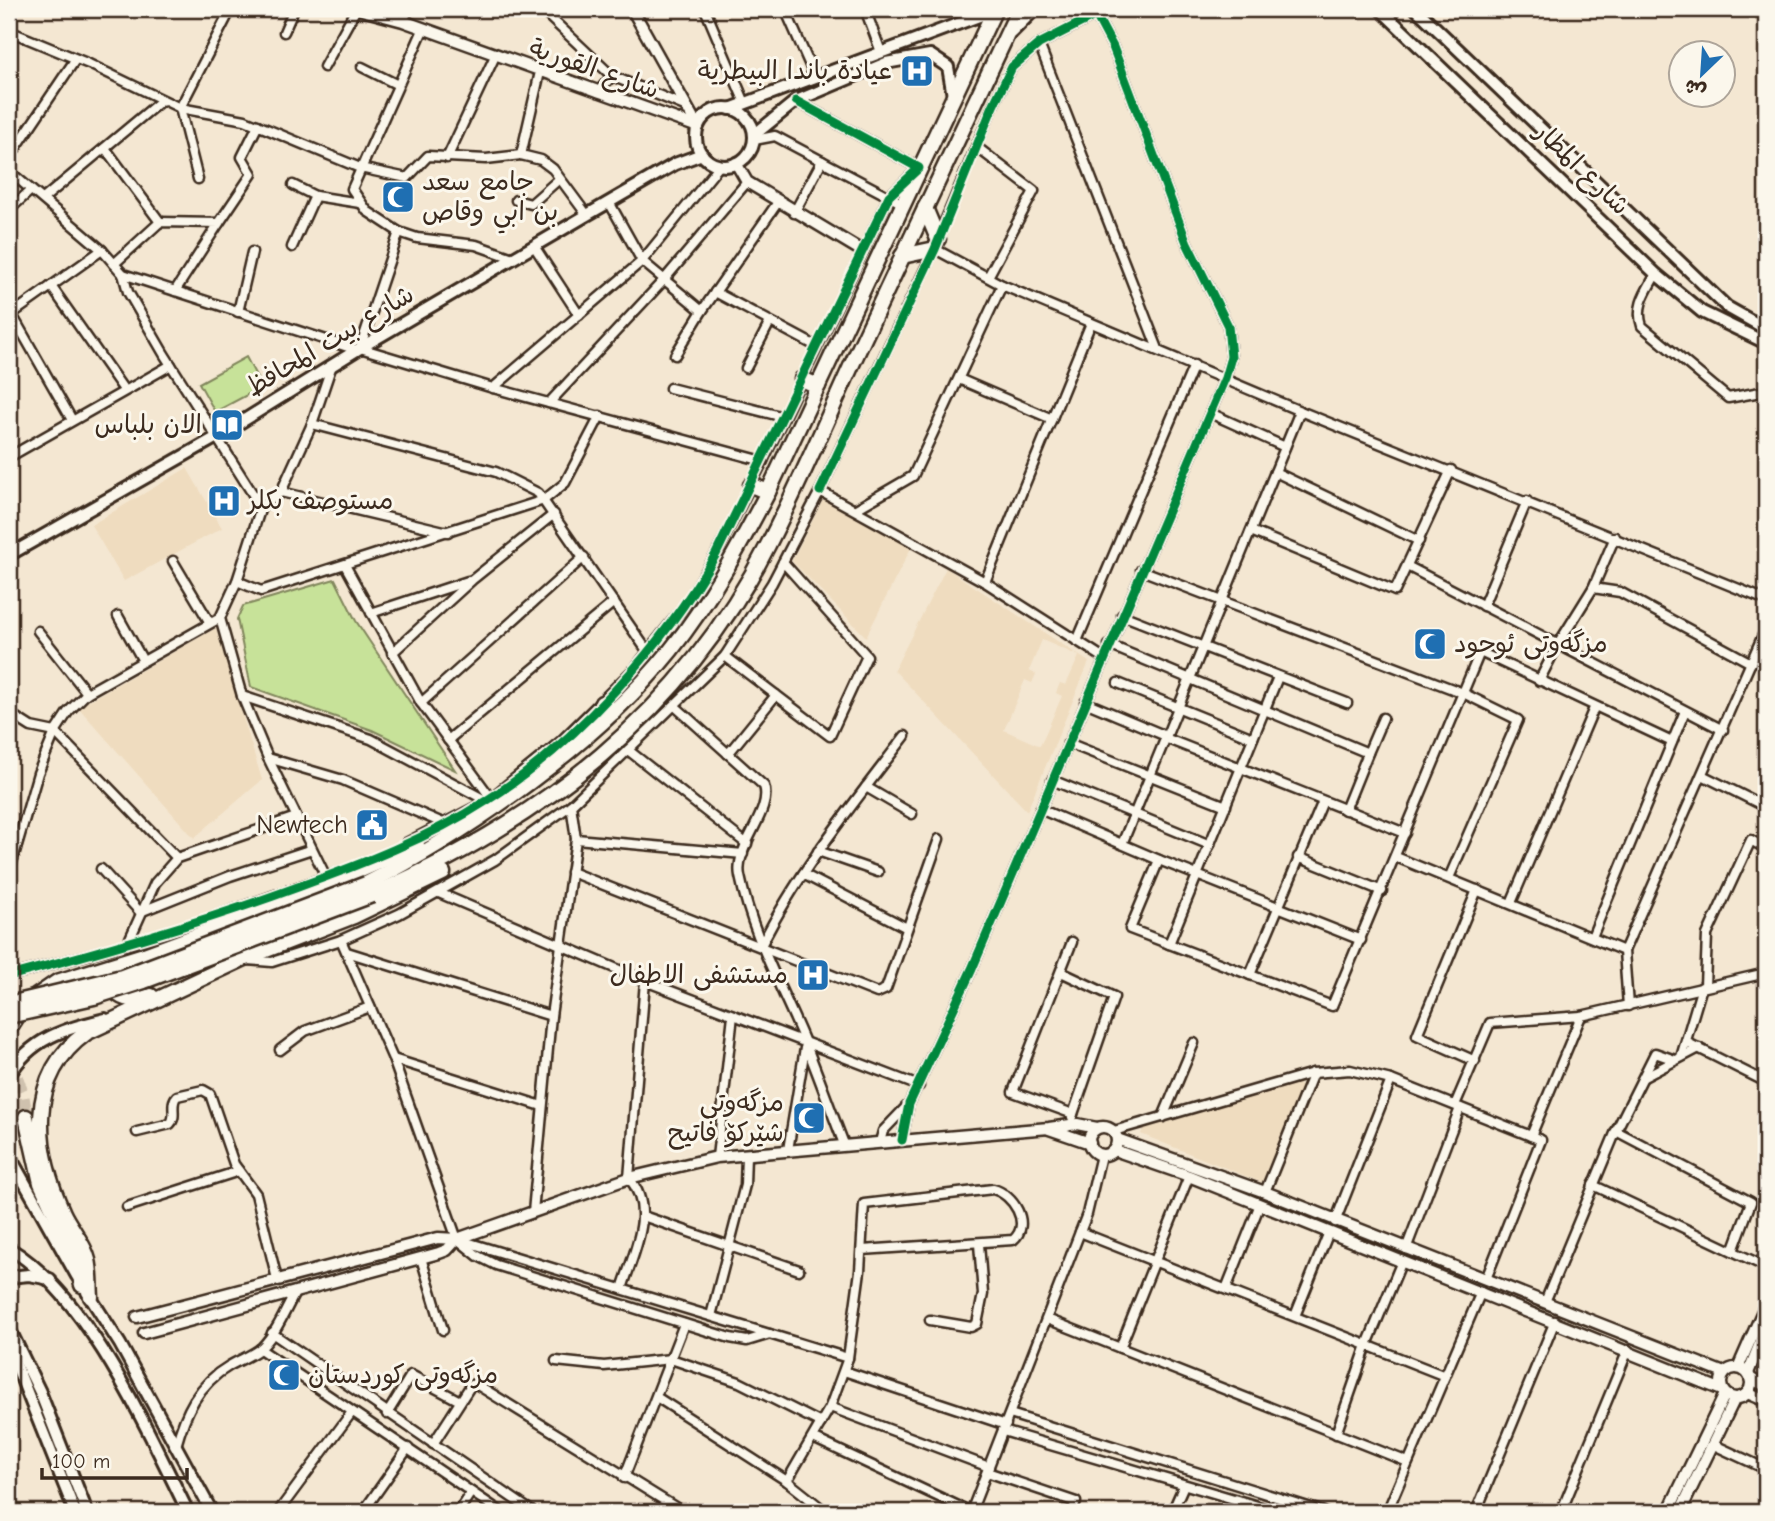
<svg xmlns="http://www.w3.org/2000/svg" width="1775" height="1521" font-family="'Comic Neue','Playpen Sans Arabic',sans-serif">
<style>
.built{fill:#efdcbf;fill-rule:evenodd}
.green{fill:#c7e299;stroke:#81865c;stroke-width:2}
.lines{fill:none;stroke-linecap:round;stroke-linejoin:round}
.trunk-tunnel{stroke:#cfc1ae;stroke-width:14;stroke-dasharray:14 7;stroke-linecap:butt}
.minor-casing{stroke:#3b2a1e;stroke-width:13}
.tertiary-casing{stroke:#3b2a1e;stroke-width:15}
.secondary-casing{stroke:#3b2a1e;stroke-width:16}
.trunk-casing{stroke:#3b2a1e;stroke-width:19}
.minor{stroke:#fbf7ec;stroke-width:8}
.tertiary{stroke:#fbf7ec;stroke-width:10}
.secondary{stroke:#fbf7ec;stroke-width:10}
.trunk{stroke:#fbf7ec;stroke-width:14}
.trunk-bridge-casing{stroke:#3b2a1e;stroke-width:19;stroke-linecap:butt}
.trunk-bridge{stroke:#fbf7ec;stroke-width:14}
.cycleway-casing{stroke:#fbf7ec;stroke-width:13}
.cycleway{stroke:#00873e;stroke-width:9}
.labels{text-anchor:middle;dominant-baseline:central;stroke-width:6;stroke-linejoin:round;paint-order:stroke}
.street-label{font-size:26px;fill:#3b2a1e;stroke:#fbf7ec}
.poi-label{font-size:26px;fill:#3b2a1e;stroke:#fbf7ec;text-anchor:end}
</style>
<rect width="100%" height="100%" fill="#f4e7d2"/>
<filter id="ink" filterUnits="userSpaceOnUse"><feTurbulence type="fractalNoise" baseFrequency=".0143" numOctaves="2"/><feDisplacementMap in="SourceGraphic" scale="14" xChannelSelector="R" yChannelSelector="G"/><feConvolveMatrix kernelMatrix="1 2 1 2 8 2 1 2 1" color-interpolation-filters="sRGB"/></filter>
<g filter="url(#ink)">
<g class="built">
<path d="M187,468L222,528L124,581L91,525Z"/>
<path d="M824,498L912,546L866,637L792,561Z"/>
<path d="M946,568L1089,662L1027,811L894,670ZM1042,640L1079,656L1066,685L1060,683L1056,693L1062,696L1040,746L1004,730L1025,680L1032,683L1036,674L1029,671Z"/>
<path d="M216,628L262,780L194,838L78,707Z"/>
<path d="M1297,1082L1302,1088L1263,1183L1141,1134L1143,1129Z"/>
</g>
<g class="green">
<path d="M246,357L262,387L215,412L199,383Z"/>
<path d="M335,579L356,621L455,770L372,730L251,687L237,619L243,606Z"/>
</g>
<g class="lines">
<path class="trunk-tunnel" d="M9,1058L22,1094L26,1117"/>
<defs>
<g id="minor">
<path d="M541,9L612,76L687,107"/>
<path d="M705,9L745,103"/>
<path d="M785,9L815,77"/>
<path d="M865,9L881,52"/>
<path d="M403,21L409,9"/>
<path d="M423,30L352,189L367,211L399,232L417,238L476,245L513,258"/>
<path d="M9,31L89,64L180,108L245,120L360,168L407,178L428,156L486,159L521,155L541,160L553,169L587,215"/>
<path d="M284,32L294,9"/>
<path d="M1039,44L1158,349"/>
<path d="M324,67L356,9"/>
<path d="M362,67L398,85"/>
<path d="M598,92L612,76"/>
<path d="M754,140L775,136L903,204"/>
<path d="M105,148L160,222"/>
<path d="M978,148L1034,191L989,275"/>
<path d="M521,155L540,72"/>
<path d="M9,158L75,60"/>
<path d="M447,158L495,56"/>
<path d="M9,171L102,250L123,274L128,292L164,354L261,507"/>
<path d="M198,179L180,108L231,9"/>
<path d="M293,185L315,196L360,203"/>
<path d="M43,199L162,100"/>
<path d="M516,200L531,204L558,180"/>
<path d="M609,202L642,261L702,311"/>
<path d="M9,210L31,190"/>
<path d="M794,213L822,161"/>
<path d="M219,223L252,174L242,157L258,125"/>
<path d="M399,232L360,348L493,388L763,461"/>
<path d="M534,246L579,315"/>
<path d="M292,247L315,196"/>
<path d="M114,264L160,222L219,223L175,291"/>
<path d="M123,274L357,350"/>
<path d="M1656,274C1646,292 1635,306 1642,326L1728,398L1766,391"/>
<path d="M1002,285L1300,411L1766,600"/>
<path d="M51,286L124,390"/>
<path d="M715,292L816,346"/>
<path d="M238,312L252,252"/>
<path d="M11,313L72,420"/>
<path d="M9,316L102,250"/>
<path d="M675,355L702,311L778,202"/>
<path d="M746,368L770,322"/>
<path d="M959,379L1052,419"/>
<path d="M493,388L642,261L720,165"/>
<path d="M670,388L784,417"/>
<path d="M549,403L663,281L747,182"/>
<path d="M1210,413L1285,447"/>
<path d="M312,424L496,472L538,493L648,652"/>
<path d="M9,457L171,365"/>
<path d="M1275,472L1419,541"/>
<path d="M820,491L934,250"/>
<path d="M281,492L448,532"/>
<path d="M856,509L913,476L1002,285L935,249"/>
<path d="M1251,531L1395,591L1451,470"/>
<path d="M173,561L210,623"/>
<path d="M345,565L421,703L491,798"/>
<path d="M1407,566L1723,730"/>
<path d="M1141,570L1463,693L1518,720L1449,878"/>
<path d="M237,581L261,591L544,500L565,483L600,416"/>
<path d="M985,582L1091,323"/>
<path d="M1593,588L1615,537"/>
<path d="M1483,606L1527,501"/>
<path d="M371,613L468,581"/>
<path d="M1122,615L1347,703"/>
<path d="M118,616L142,659"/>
<path d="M220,618L242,696L268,758L326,877"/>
<path d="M38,631L87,693"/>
<path d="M1077,641L1194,365"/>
<path d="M1109,645L1368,753L1345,810"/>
<path d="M392,653L472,580L554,514"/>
<path d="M725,656L776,695"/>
<path d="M1539,681L1557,646L1593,588L1620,592L1751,663"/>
<path d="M1118,683L1253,738"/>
<path d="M242,696L371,739L487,801"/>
<path d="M1085,702L1166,736"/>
<path d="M421,703L584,557"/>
<path d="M676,707L764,786C773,812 734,846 740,876C752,936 783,989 806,1045C819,1077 831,1111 844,1144"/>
<path d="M9,713L31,727L55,732L177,858"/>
<path d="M1165,738L1405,833"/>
<path d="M448,740L614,602"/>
<path d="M1068,743L1226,806"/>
<path d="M628,750L747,844"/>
<path d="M1368,753L1383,718"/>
<path d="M728,754L776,695L830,736L867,656L783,562"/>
<path d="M268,758L343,780L445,824"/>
<path d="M1702,775L1766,807"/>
<path d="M1052,780L1210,845"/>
<path d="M866,787L912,814"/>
<path d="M1760,804L1766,791"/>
<path d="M1040,809L1159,860L1130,929L1332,1006L1480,652L1672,742"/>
<path d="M576,839L743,854"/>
<path d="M406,843L487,801L561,741L635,668L687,602L716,554L763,461L889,196L919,168L796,101"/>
<path d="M1122,844L1300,411"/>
<path d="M818,851L878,872"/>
<path d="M1298,857L1382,891"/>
<path d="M1396,857L1624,951"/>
<path d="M1159,860L1361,940"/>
<path d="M101,869L140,912L230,876L312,849"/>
<path d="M571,872L877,993L886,989L939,839"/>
<path d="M9,873L38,773L55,732L68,712L87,693L220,618L237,581L261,507L281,492L312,424L332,365"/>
<path d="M803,874L907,928"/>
<path d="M439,893L645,981L919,1086"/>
<path d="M1511,903L1594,708"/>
<path d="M1592,937L1685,711"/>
<path d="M341,940L393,1059L457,1239L478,1256L496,1265L730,1338L747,1341L770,1334"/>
<path d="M1072,942L1013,1092L1073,1114"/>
<path d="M1169,944L1278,677"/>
<path d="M127,945L155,883L177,858L296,817"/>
<path d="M761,946C799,870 854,803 905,736"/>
<path d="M347,952L551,1016"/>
<path d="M247,960L272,962L341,940L399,914L495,860L571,805L725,656L772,583L820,491L985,582L1104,658"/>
<path d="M1061,972L1114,997L1072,1117"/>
<path d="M1250,975L1323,801"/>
<path d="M9,976L168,933L343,871"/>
<path d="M1705,986L1707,935L1751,840L1766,849"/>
<path d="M1628,1006L1624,951L1766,628"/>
<path d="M1686,1042L1766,1082"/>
<path d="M280,1050L305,1031L370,1007"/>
<path d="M1681,1057L1702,987"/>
<path d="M393,1059L542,1106"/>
<path d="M1475,1061L1417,1035L1477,890"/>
<path d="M1644,1077L1699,1048"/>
<path d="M1455,1105L1490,1023L1581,1016L1766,973"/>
<path d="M1163,1117L1194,1043"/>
<path d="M1114,1131L1313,1073L1350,1070L1391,1080L1541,1140L1486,1279"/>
<path d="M1616,1131L1751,1202L1733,1251"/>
<path d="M137,1132L170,1124C178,1116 169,1104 177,1096L203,1090L210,1094L234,1164L256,1194L277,1279"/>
<path d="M1531,1136L1581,1016"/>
<path d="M902,1140L909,1104L972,969L1225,378L1231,357L1228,326L1187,243L1113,47L1096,15L1039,44L1012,67L993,106L938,238"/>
<path d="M880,1142L883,1131L907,1106"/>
<path d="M788,1150L805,1048"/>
<path d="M717,1157L733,1015"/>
<path d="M1593,1185L1766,1267"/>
<path d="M1265,1192L1313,1073"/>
<path d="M127,1207L239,1171"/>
<path d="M533,1212L551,1016L576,839L571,805"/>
<path d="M643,1216L799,1270"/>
<path d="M1335,1222L1391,1080"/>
<path d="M1080,1232L1445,1376"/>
<path d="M460,1240L848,1358"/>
<path d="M1406,1249L1460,1108"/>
<path d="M421,1258L443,1330"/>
<path d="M622,1289C633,1253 657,1211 629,1178L645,981"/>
<path d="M1226,1289L1260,1204"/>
<path d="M1545,1302L1616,1131L1655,1053L1675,1060"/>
<path d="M711,1316L745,1185L746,1155"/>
<path d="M1295,1316L1329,1232"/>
<path d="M1047,1319L1408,1462"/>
<path d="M930,1320L971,1327L977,1324L983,1294L979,1244"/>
<path d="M272,1333L533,1512"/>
<path d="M1120,1348L1189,1176"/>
<path d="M260,1349L501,1512"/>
<path d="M556,1361L604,1366L671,1359L739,1382L821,1423"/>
<path d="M844,1371L1006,1425"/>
<path d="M658,1398L787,1481L826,1512"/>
<path d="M830,1407L989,1467"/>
<path d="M387,1414L411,1375L460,1401"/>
<path d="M1010,1414L1324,1512"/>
<path d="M1003,1431L1278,1512"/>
<path d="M1336,1434L1367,1345L1402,1261"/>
<path d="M813,1438L971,1512"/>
<path d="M433,1444L471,1385L476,1384L683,1512"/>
<path d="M1712,1444L1766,1469"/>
<path d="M176,1446C185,1413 198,1384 229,1366C240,1359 252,1356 262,1347C277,1332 286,1309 296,1291"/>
<path d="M987,1472L1076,1502L1072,1512"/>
<path d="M624,1478L684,1324"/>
<path d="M787,1481L830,1407L848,1358L860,1271L864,1204L993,1189C1013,1194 1032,1224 1013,1240L862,1250"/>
<path d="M278,1512L352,1412"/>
<path d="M363,1512L408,1448"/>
<path d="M458,1512L471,1492"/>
<path d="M971,1512L1087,1214L1101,1155"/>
<path d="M1172,1512L1184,1485"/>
<path d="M1387,1512L1481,1292"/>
<path d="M1476,1512L1555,1321"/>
<path d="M1561,1512L1628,1350"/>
</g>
<g id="tertiary">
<path d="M358,9L403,21L698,127"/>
<path d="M632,9L698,127"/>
<path d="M736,163L747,182L862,251"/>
<circle cx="1103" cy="1141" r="14"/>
<path d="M1049,1129L1090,1143"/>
<path d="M1117,1139L1265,1192L1724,1373"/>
<path d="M1114,1150L1189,1176L1722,1390"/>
<path d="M137,1317L438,1238L457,1239L629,1178L717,1157L1049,1128L1077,1124L1097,1128"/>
<path d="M144,1333L439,1253L447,1250L457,1239"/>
<circle cx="1736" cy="1383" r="15"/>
<path d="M1738,1368L1766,1304"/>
<path d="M1748,1373L1766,1329"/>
<path d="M1751,1379L1766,1386"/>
<path d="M1747,1393L1766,1401"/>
<path d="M1668,1512L1725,1394"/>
<path d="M1680,1512L1735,1398"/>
</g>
<g id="secondary">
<path d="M1380,9L1656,274L1702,312L1766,343"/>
<path d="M1416,9L1727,307L1766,329"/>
<path d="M1011,33L1035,9"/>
<circle cx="725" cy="137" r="29"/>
<path d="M730,109L995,10"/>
<path d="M754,135L796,101L886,63L930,55L948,67L953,96"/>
<path d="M9,555L217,437L360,348L587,215L675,164L702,154"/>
<path d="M9,1076C30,1038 65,1029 105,1019"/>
<path d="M9,1155L77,1276"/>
<path d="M9,1248C89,1296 147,1430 188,1512"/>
<path d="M9,1277L29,1275L50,1279"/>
<path d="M87,1292L120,1344L212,1512"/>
<path d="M9,1328L40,1392L87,1512"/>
<path d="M9,1347L75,1512"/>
</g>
<g id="trunk">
<path d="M925,208L938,239"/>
<path d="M902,256L935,249"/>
<path d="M802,379L818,386"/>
<path d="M751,485L768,492"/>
<path d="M602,703L614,712"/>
<path d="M366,884C471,831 597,742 671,650C710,601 739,547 768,492L995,9"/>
<path d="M372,895C540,821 683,713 768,545C801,481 829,414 859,349C912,235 966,122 1019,9"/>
<path d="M115,981V991C125,1003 138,999 151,996"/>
<path d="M9,1029L25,1004L57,982L144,955L286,903L417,845"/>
<path d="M26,1117L41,1183L76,1259L82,1285"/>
<path d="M91,1297C90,1285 91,1272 88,1260C84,1243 70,1228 63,1213C35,1151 25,1077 86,1033L243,959L354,916L443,873"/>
</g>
</defs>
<use href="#minor" class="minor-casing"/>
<use href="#tertiary" class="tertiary-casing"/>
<use href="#secondary" class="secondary-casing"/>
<use href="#trunk" class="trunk-casing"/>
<use href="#minor" class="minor"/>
<use href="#tertiary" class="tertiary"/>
<use href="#secondary" class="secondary"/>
<use href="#trunk" class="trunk"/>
<defs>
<g id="trunk-bridge">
<path d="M9,1004L122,977L366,884"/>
<path d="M9,1016L94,997L144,981L372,895"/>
</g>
</defs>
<use href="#trunk-bridge" class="trunk-bridge-casing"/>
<use href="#trunk-bridge" class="trunk-bridge"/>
<defs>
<g id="cycleway">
<path d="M820,491L935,249L993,106L1012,67L1039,44L1096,15L1113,47L1187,243L1228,326L1231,357L1225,378L972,969L909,1104L902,1140"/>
<path d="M9,976C107,950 203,922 298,887C362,864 429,838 486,801C575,745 664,645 716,554L889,196L919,168L796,101"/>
</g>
</defs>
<use href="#cycleway" class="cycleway-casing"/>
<use href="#cycleway" class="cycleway"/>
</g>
</g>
<defs>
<symbol id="hospital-square" viewBox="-11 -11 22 22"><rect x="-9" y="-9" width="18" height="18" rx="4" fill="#1f6fb2" stroke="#fbf7ec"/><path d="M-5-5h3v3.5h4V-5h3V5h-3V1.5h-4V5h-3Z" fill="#fff"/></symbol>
<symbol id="mosque-square" viewBox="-11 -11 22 22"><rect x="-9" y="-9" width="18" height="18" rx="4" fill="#1f6fb2" stroke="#fbf7ec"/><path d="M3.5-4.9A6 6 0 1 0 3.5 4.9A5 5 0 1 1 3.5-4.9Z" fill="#fff"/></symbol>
<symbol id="library-square" viewBox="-11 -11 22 22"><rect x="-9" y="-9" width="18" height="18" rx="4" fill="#1f6fb2" stroke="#fbf7ec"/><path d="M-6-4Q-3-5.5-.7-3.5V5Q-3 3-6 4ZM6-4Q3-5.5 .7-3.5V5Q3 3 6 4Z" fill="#fff"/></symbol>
<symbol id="civic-square" viewBox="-11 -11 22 22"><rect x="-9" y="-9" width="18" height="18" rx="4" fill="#1f6fb2" stroke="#fbf7ec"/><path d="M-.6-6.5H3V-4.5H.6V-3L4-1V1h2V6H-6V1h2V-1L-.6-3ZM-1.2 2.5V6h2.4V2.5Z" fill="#fff"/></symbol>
</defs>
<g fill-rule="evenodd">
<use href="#hospital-square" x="898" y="52" width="38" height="38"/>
<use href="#mosque-square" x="379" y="178" width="38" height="38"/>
<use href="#library-square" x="208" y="406" width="38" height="38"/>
<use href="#hospital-square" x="205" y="482" width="38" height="38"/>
<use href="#mosque-square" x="1411" y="625" width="38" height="38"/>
<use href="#civic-square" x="353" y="806" width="38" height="38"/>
<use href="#hospital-square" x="794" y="956" width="38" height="38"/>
<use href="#mosque-square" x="790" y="1099" width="38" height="38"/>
<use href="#mosque-square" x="265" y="1356" width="38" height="38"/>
</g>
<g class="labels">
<g class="street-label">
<text transform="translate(594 69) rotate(19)">شارع القورية</text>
<text transform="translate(1582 169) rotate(44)">شارع المطار</text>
<text transform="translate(330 341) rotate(-31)">شارع بيت المحافظ</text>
</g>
<g class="poi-label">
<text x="892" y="71">عيادة باندا البيطرية</text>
<text x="422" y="182" text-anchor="start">جامع سعد<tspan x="422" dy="30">بن ابي وقاص</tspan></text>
<text x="202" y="425">الان بلباس</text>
<text x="248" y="501" text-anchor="start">مستوصف بكلر</text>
<text x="1454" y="644" text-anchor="start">مزگەوتی ئوحود</text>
<text x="348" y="825">Newtech</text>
<text x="788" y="975">مستشفى الاطفال</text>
<text x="784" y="1103">مزگەوتی<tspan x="784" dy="30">شێرکۆ فاتیح</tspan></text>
<text x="308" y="1375" text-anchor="start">مزگەوتی کوردستان</text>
</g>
</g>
<rect width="1775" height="1521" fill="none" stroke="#fbf7ec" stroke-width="35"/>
<rect x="18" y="18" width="1740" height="1486" fill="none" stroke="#3b2a1e" stroke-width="2.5" filter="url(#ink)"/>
<g transform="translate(1702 74) rotate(205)"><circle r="33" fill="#fbf7ec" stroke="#aea59a" stroke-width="2"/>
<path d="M0-5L12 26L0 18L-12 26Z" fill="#1f6fb2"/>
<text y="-10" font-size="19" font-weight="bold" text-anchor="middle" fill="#3b2a1e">ش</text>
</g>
<path d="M42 1468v10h145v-10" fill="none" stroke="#3b2a1e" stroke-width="3.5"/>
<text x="52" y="1468" font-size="21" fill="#3b2a1e" stroke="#fbf7ec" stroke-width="5" paint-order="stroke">100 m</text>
</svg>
